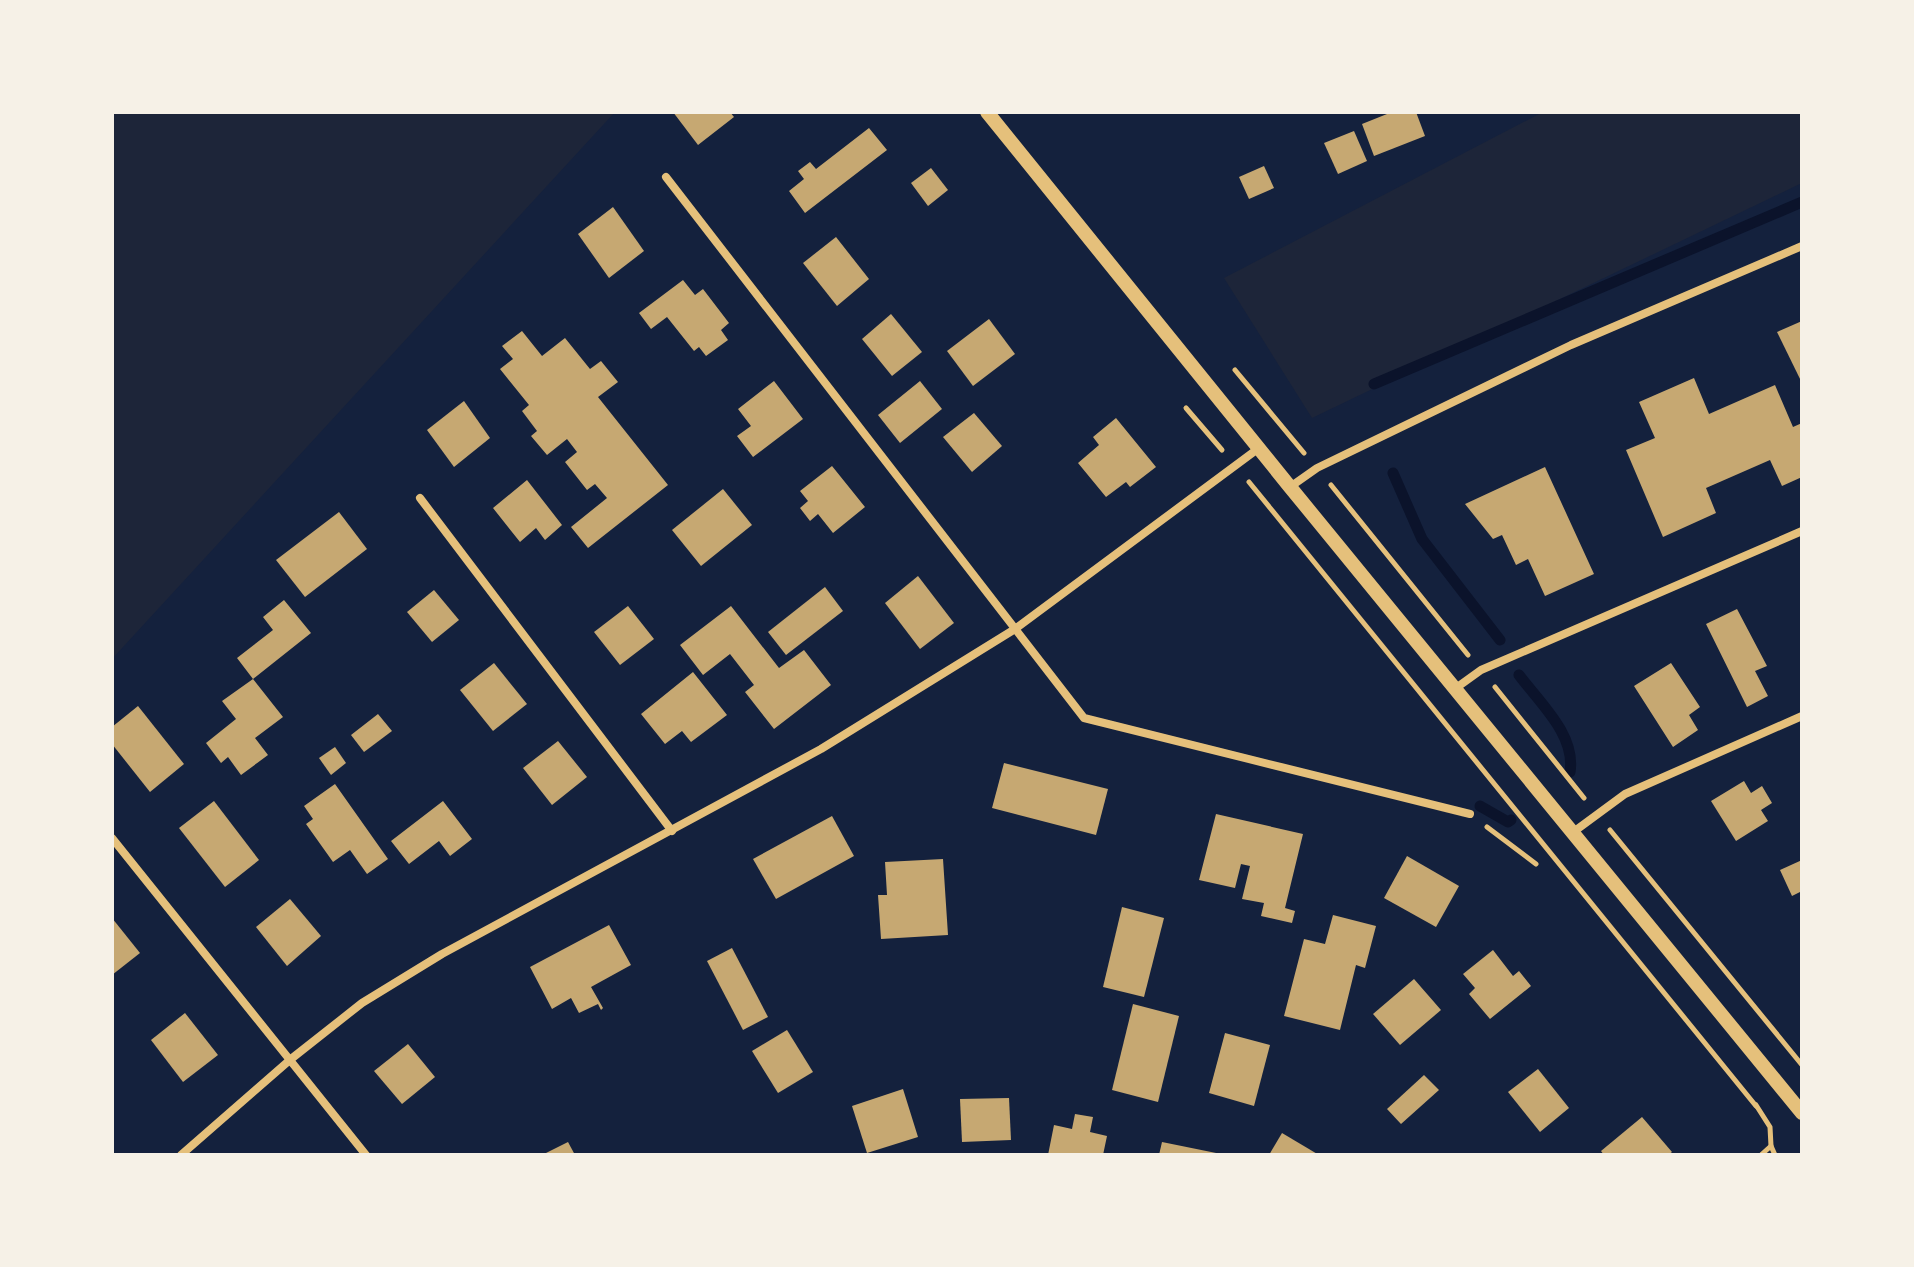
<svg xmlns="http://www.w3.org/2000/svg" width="1914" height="1267" font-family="Raleway,sans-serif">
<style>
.green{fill:#1d2539}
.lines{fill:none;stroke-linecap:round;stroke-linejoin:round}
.stream{stroke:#0b132b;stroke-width:11}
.building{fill:#c6a872}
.path{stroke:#e5c07b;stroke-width:5}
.minor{stroke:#e5c07b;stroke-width:8}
.tertiary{stroke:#e5c07b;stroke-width:14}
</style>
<rect width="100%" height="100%" fill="#14213d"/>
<g class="green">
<path d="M112,112H615L112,659Z"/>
<path d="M1543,112H1802V183L1312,418L1224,278Z"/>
</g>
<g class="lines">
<g class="stream">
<path d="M1374,384L1802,202"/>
<path d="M1393,473L1422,539L1500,640"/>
<path d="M1519,675C1540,703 1576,735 1570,772"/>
<path d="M1480,806L1508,822L1511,820"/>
</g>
</g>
<g class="building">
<path d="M673,112H730L734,117L698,145Z"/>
<path d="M1392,112H1416L1425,136L1374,156L1362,124Z"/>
<path d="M869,128L887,150L805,213L789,191L804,179L798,171L810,162L816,169Z"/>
<path d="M1354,131L1367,161L1338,174L1324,143Z"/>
<path d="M1264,166L1274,188L1249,199L1239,177Z"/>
<path d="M931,168L948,190L928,206L911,183Z"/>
<path d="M613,207L644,251L609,278L578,234Z"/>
<path d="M836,237L869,279L837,306L803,263Z"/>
<path d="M683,280L695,295L703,289L729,323L721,330L728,340L706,356L699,347L694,351L667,317L651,329L639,313Z"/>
<path d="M891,314L922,352L892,376L862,339Z"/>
<path d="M989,319L1015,354L973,386L947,351Z"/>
<path d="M1802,321V383L1777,332Z"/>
<path d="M522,331L542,356L565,338L590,369L601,361L618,382L598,397L668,485L588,548L571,527L607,498L595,484L587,490L565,462L577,452L567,439L547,455L531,436L537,431L522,411L529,405L500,369L513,359L502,346Z"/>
<path d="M1694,378L1709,414L1775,385L1793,427L1802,423V477L1782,486L1770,460L1706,488L1716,513L1663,537L1626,450L1655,438L1639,402Z"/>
<path d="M774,381L803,419L753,457L737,436L751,426L738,409Z"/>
<path d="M920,381L942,409L900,443L878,415Z"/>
<path d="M464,401L490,438L454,467L427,430Z"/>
<path d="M974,413L1002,446L972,472L943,437Z"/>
<path d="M1116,418L1156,467L1130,487L1126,482L1106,497L1078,463L1099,445L1093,437Z"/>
<path d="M832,466L865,507L833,533L818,514L810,521L800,508L808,501L800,491Z"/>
<path d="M1545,467L1594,574L1545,596L1528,559L1516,565L1502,535L1493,539L1465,504Z"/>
<path d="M527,480L562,525L545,540L536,528L520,542L493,508Z"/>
<path d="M723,489L752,525L701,566L672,530Z"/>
<path d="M339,512L367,549L305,597L276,560Z"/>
<path d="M918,576L954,623L920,649L885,603Z"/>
<path d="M825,587L843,611L786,655L768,632Z"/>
<path d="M434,590L459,620L432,642L407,612Z"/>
<path d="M284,600L311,633L253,679L237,658L273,630L263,617Z"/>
<path d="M628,606L654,639L620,665L594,632Z"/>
<path d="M731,606L779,668L804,650L831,685L774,729L745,692L754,685L730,654L703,675L680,645Z"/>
<path d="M1737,609L1767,666L1755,671L1768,696L1747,707L1706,624Z"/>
<path d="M494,663L527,704L493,731L460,690Z"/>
<path d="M1671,663L1700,707L1689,715L1698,730L1673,747L1634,686Z"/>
<path d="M693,672L727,715L691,742L682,731L665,744L641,714Z"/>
<path d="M253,679L283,717L255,738L268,755L241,775L228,757L221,763L206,743L236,719L222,701Z"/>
<path d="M138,706L184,764L150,792L112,744V727Z"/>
<path d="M378,714L392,731L364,752L351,735Z"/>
<path d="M558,741L587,777L552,805L523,768Z"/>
<path d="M335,747L346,763L331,775L319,758Z"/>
<path d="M1004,763L1108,789L1096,835L992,808Z"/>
<path d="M1744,781L1751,793L1762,786L1772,803L1761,810L1768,821L1736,841L1711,801Z"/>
<path d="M335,784L388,859L367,874L350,850L333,862L306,824L313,819L304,806Z"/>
<path d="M214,801L259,860L225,887L179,828Z"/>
<path d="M443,801L472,839L450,856L439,841L409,864L391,841Z"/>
<path d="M1216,814L1303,834L1285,908L1295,911L1292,923L1261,916L1264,903L1242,899L1250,866L1241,864L1235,888L1199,880Z"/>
<path d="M832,816L854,856L776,899L753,859Z"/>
<path d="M1407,856L1459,886L1436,927L1384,898Z"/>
<path d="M943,859L948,935L881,939L878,895H887L885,862Z"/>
<path d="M1802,860V891L1792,896L1780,870Z"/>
<path d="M290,899L321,936L287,966L256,927Z"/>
<path d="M1122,907L1164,918L1144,997L1103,987Z"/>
<path d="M1333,915L1376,926L1365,968L1356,965L1340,1030L1284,1016L1304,939L1325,944Z"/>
<path d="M112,918L140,953L112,975Z"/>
<path d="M609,925L631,965L591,987L603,1008L601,1010L598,1004L579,1013L571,998L552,1009L530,967Z"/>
<path d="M732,948L768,1017L743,1030L707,961Z"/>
<path d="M1493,950L1513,976L1519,971L1531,986L1490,1019L1469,994L1475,988L1463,974Z"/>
<path d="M1414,979L1441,1010L1400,1045L1373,1014Z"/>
<path d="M1133,1004L1179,1016L1158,1102L1112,1090Z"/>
<path d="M185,1013L218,1055L183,1082L151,1040Z"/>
<path d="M787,1030L813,1072L778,1093L752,1051Z"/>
<path d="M1225,1033L1270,1045L1254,1106L1209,1093Z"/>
<path d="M408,1044L435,1077L402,1104L374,1071Z"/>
<path d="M1538,1069L1569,1108L1540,1132L1508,1092Z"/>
<path d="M1424,1075L1439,1090L1401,1124L1387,1109Z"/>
<path d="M903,1089L918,1137L867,1153L852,1106Z"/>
<path d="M1009,1098L1011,1140L962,1142L960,1099Z"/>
<path d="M1075,1114L1093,1117L1090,1132L1107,1136L1103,1155H1048L1054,1125L1072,1129Z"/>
<path d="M1642,1117L1672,1152L1668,1155H1604L1601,1151Z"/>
<path d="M1282,1133L1319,1155H1269Z"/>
<path d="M568,1142L575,1155H542Z"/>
<path d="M1162,1142L1221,1154V1155H1159Z"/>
</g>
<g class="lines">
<g class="path">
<path d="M1235,370L1304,453"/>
<path d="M1186,408L1222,450"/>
<path d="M1249,482L1756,1106"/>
<path d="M1331,485L1468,655"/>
<path d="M1495,687L1584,798"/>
<path d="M1487,827L1536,864"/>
<path d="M1610,830L1802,1065"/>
<path d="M1756,1105L1770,1127L1771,1146"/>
<path d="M1761,1155L1771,1146L1775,1155"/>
</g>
<g class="minor">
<path d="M666,177L1084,718L1470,814"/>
<path d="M1290,487L1317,468L1571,345L1802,246"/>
<path d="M420,498L672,831"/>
<path d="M1456,688L1481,670L1802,531"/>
<path d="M1572,833L1625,794L1802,716"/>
<path d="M112,838L366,1155"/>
<path d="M181,1155L291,1059L362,1003L442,954L821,749L1015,629L1259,448"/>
</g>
<path class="tertiary" d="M987,112L1290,487L1802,1113"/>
</g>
<rect width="1914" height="1267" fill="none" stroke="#f6f1e7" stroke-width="228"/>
</svg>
